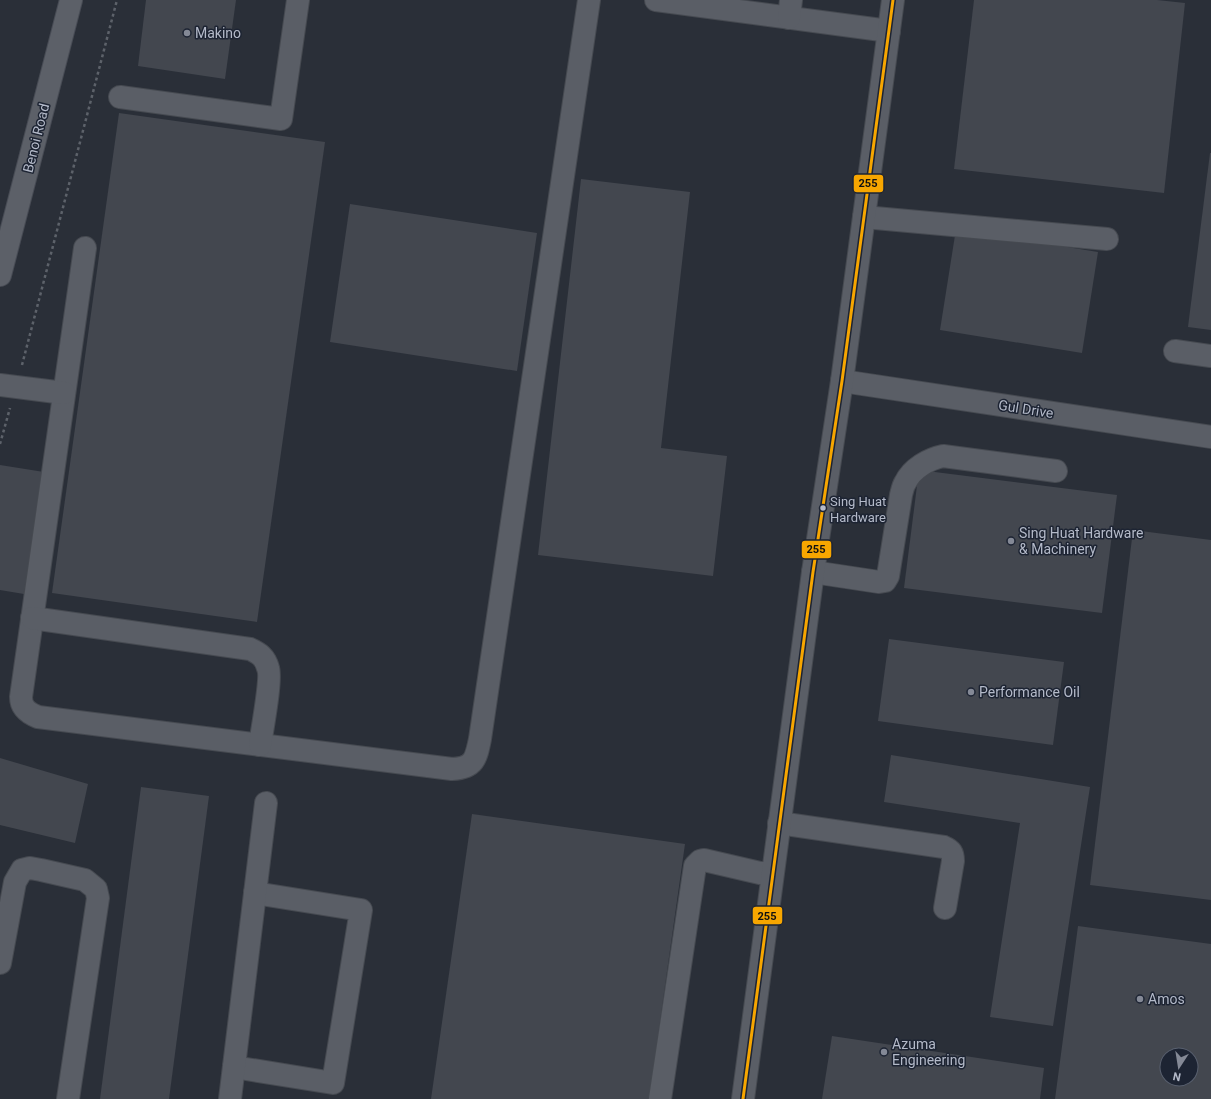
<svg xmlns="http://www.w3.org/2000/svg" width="1211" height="1099" font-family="Roboto,sans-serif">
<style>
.building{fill:#43474f;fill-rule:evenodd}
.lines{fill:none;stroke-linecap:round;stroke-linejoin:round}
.minor-casing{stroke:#464a51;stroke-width:24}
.major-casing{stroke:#484c55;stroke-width:24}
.path{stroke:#5d626a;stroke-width:2.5;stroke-dasharray:3 3;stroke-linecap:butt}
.minor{stroke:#5a5e66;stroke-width:22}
.major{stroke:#5c6068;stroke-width:22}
.bus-1-casing{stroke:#1d2433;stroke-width:6}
.bus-1{stroke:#f7a600;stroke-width:3}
.poi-dot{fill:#848996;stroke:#1d2433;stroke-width:1.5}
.bus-dot{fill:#b4bac9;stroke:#1d2433;stroke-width:1.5}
.labels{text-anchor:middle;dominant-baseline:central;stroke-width:3;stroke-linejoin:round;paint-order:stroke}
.bus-label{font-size:13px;fill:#b4bac9;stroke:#1d2433;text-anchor:start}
.poi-label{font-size:14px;fill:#b4bac9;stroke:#1d2433;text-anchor:start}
.street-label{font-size:14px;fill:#b4bac9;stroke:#1d2433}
.line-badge{stroke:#1d2433;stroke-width:1.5}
.pale-badge-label{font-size:11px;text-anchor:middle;font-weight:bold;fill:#111}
</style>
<rect width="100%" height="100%" fill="#2a2f38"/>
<g class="building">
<path d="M146,0H236L225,79L138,66Z"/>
<path d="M974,0H1157L1185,3L1164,193L954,169Z"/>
<path d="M119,113L325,142L257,622L52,593Z"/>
<path d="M1210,153H1211V330L1188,327Z"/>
<path d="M581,179L690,192L661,448L727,456L713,576L538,555Z"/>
<path d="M350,204L537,233L517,371L330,342Z"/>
<path d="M956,229L1098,252L1082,353L940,330Z"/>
<path d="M0,465L44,472L24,594L0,590Z"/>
<path d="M919,470L1117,495L1102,613L904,588Z"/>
<path d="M1133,530L1211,540V900L1090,885Z"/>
<path d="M889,639L1064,662L1053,745L878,721Z"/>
<path d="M891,755L1090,787L1053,1026L990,1017L1020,823L884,802Z"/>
<path d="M0,758L88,784L75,843L0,825Z"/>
<path d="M141,787L209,796L169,1099H100Z"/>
<path d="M472,814L685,844L649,1099H431Z"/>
<path d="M1078,926L1211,944V1099H1055ZM1167,1055H1191V1079H1167Z"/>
<path d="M832,1036L1044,1068L1040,1099H822Z"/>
</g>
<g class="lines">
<defs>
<g id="minor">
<path d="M656,0L889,31"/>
<path d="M789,18L791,0"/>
<path d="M120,97L281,119L298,0"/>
<path d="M864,217L1107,239"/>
<path d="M85,248L21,697C21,708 28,713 38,717L452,769C474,768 476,759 480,739L589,0"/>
<path d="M1175,351L1211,356"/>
<path d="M842,381L1211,437"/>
<path d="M0,385L64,393"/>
<path d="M813,572L879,582L885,581L888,576L901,495C902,491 903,486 905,483C912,468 929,459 943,456L1056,471"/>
<path d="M32,618L250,649C259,653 265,657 268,668C272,678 262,730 260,745"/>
<path d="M779,823L944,847C951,850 953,853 953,861L945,908"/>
<path d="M0,963L15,882L22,870L30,868L41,870L85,880L96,889L98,898L68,1099"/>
<path d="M234,1067L333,1083L361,910L255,893"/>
<path d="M230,1099L266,803"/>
<path d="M660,1099L695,866L700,861L704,860L760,873H772"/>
<path d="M743,1099L813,572L842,381L893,0"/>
</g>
<path id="major" d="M0,275L71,0"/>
</defs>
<use href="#minor" class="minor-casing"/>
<use href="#major" class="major-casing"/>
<g class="path">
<path d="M22,365L117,0"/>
<path d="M0,444L10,408"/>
</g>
<use href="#minor" class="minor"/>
<use href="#major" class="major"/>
<defs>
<path id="bus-1" d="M743,1099L813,572L842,381L893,0"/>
</defs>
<use href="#bus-1" class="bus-1-casing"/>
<use href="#bus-1" class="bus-1"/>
</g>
<g class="poi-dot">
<circle cx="187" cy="33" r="4"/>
<circle cx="1011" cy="541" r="4"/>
<circle cx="971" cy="692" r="4"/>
<circle cx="1140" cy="999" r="4"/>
<circle cx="884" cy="1052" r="4"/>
</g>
<circle class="bus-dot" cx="823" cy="508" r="3.5"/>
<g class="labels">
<g class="bus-label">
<text x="830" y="501">Sing Huat<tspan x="830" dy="16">Hardware</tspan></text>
</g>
<g class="poi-label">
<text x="195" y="33">Makino</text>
<text x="1019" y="533">Sing Huat Hardware<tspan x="1019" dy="16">&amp; Machinery</tspan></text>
<text x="979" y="692">Performance Oil</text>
<text x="1148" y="999">Amos</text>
<text x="892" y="1044">Azuma<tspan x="892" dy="16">Engineering</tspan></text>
</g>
<g class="street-label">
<text transform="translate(36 138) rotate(-76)">Benoi Road</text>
<text transform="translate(1026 409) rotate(9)">Gul Drive</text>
</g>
</g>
<g class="line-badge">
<rect x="853" y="174" width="31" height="19" rx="4" fill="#f7a600"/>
<rect x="801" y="540" width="31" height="19" rx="4" fill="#f7a600"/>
<rect x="752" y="906" width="31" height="19" rx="4" fill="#f7a600"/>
</g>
<g class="pale-badge-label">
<text x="868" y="187">255</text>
<text x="816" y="553">255</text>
<text x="767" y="920">255</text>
</g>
<g transform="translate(1179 1067) rotate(192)"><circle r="19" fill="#1d2433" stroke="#59606f"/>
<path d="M0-3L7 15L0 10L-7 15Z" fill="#848996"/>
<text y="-6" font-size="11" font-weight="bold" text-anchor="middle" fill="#b4bac9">N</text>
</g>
</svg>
